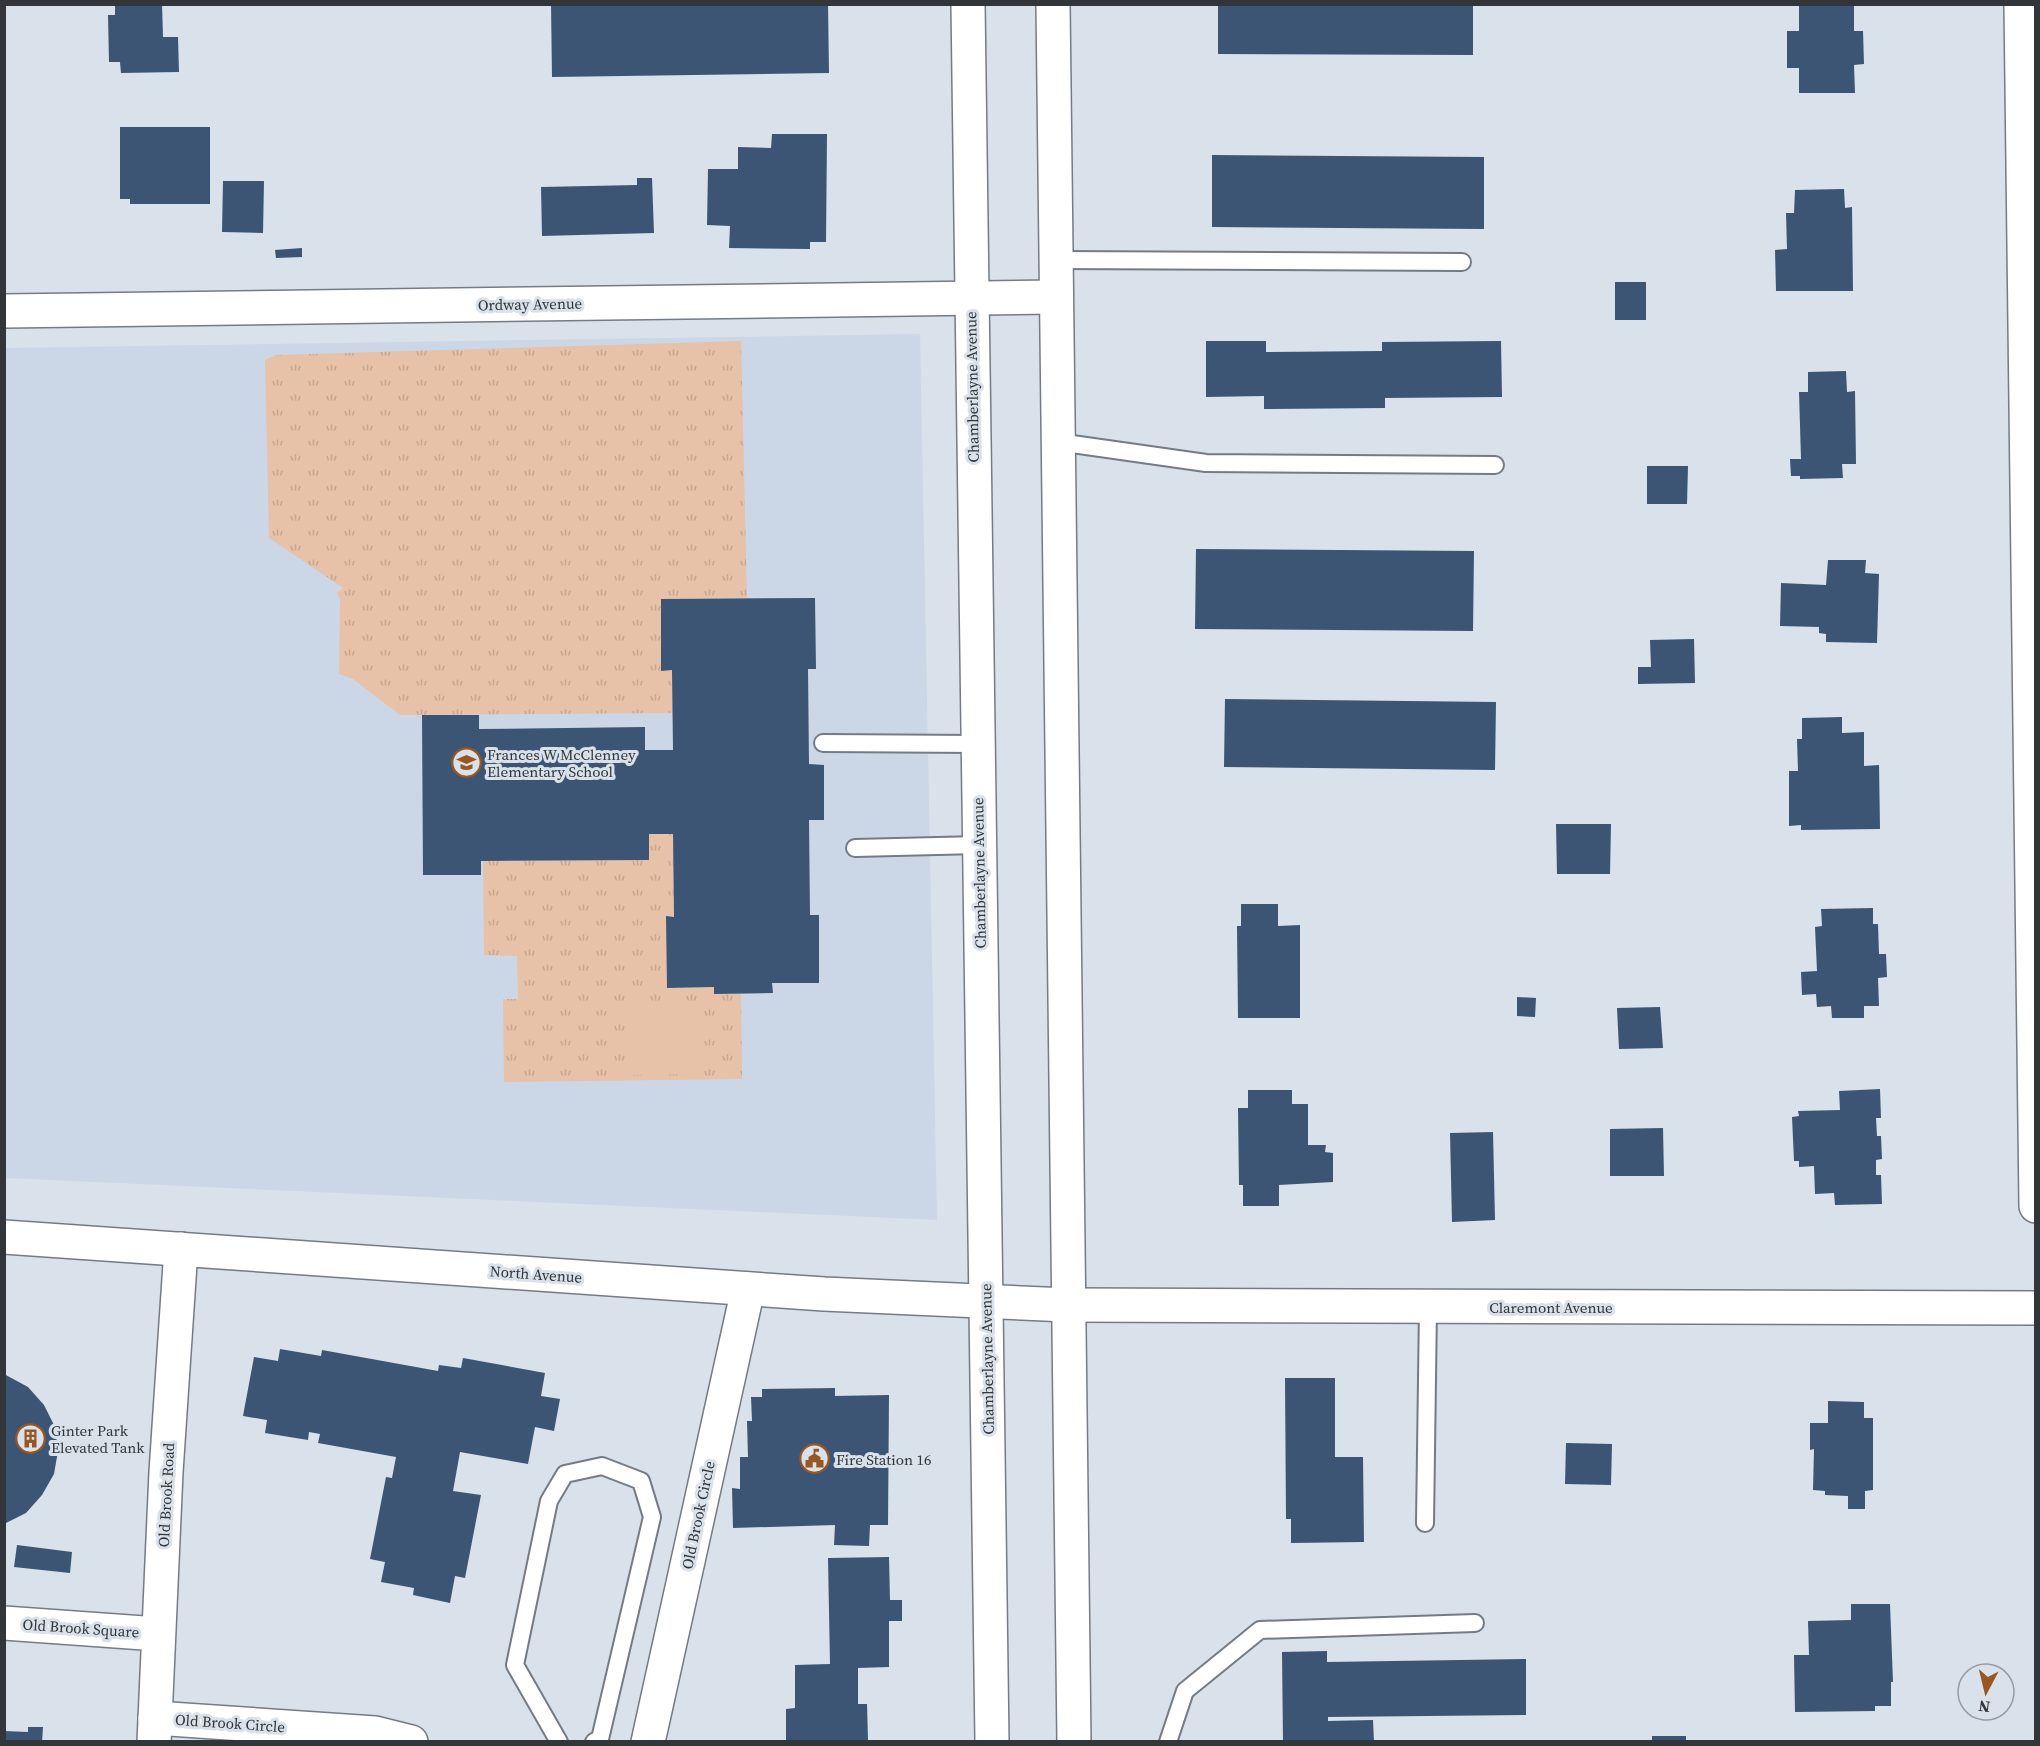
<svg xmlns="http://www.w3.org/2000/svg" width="2040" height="1746" font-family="'Source Serif 4',serif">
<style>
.built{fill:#cbd7e7}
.grass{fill:url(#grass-tufts)}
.pitch{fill:#e7c1a8}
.building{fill:#3c5574}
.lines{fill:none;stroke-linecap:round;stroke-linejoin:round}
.lane-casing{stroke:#757b84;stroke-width:20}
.street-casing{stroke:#757b84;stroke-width:36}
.secondary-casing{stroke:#757b84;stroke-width:36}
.primary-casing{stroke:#757b84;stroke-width:36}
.lane{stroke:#fff;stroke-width:16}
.street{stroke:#fff;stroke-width:33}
.secondary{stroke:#fff;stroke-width:33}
.primary{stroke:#fff;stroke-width:33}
.labels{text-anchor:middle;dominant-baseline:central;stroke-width:6;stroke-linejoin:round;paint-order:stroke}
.street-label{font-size:15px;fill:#323539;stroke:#d9e1ea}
.poi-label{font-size:15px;fill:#323539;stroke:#d9e1ea;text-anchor:start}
</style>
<defs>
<pattern id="grass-tufts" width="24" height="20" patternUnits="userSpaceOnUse" patternTransform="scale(1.5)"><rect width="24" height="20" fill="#e7c1a8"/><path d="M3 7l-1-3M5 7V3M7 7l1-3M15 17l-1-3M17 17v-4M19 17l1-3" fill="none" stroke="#c7a691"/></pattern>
</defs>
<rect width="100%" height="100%" fill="#d9e1ea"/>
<path class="built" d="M920,334L937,1220L5,1178V348Z"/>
<g class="grass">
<path d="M741,341L747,598L661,599V670H672L673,713L400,715L353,679L339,674L340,599L337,593L343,588L269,538L265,360L276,355Z"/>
<path d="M649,834H673L674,917L667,916L668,988L714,987V994H741L742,1079L504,1082L503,999H518L517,956L484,955L483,861L648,860Z"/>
</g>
<path class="pitch" d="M629,1004H704V1074L630,1075Z"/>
<g class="building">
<path d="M115,4H162L163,37H178L179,72L121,73L120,62H109L108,15H115Z"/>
<path d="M551,4H828L829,73L552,77Z"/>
<path d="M1218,4H1473V55L1218,54Z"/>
<path d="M1799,4H1854V31H1863L1864,64L1854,65L1855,93H1799V68H1787V31H1799Z"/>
<path d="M120,127H210V204H130V199H120Z"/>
<path d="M772,134H827L826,242H810V249L729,248L730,226L707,225L708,169H738V147L771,148Z"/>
<path d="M1212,155L1484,157V229L1212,227Z"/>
<path d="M637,178H652L654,233L542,236L541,187L637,185Z"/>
<path d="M223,181H264L263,233L222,232Z"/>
<path d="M1844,189L1845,208L1852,207L1853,291H1776L1775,250L1787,249L1786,213H1794L1795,190Z"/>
<path d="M302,248V257L276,258L275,250Z"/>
<rect x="1615" y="282" width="31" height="38"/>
<path d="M1206,341H1266V352L1382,351V342L1501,341L1502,397L1385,398V408L1264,409V396L1206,397Z"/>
<path d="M1846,371L1847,392L1855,391L1856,464H1842L1843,478L1800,479V476H1791L1790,459H1801L1799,392H1808V372Z"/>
<path d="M1647,466H1688L1687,504H1647Z"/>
<path d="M1196,549L1474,551L1473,631L1195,629Z"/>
<path d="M1828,560H1866L1865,573L1879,574L1877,643L1826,642V634L1819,633V627L1780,626L1781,583L1826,585Z"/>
<path d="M815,598L816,669H808L809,764L824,765V820H809L810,915H819V983H772L773,993L714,994V987L667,988L666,916L674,917L673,834H649V860L481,861V875H423L422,715H479V729L645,727V750H673L672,670L661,671V599Z"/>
<path d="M1694,639L1695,683L1638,684V667H1651L1650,640Z"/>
<path d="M1225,699L1496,702L1495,770L1224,767Z"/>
<path d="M1842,717V733L1864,732V766L1879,765L1880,829L1801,830V825L1789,826V771H1798L1797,739H1802V718Z"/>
<path d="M1556,824H1611L1610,874H1557Z"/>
<path d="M1241,904H1278V926L1300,925V1018H1238L1237,926H1241Z"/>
<path d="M1873,908V924H1878L1879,954H1886L1887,977L1878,978L1879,1006H1864V1018H1832L1831,1006L1817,1007L1816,994L1802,995L1801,972L1817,971L1815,927L1822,926L1821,909Z"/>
<path d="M1517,997L1536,998L1535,1017L1517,1016Z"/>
<path d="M1660,1007L1663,1048L1619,1049L1617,1008Z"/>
<path d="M1880,1089L1881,1118H1876L1877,1136H1881L1882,1159L1876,1160V1175H1881L1882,1204L1835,1205L1834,1193L1815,1194L1814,1166L1799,1167V1161H1794L1792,1117L1799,1116L1798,1111L1840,1110L1839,1091Z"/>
<path d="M1248,1090H1292V1104H1308V1145H1326L1325,1152L1333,1153V1182L1279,1185V1206H1243V1185H1239L1238,1108H1248Z"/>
<path d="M1663,1128L1664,1176H1610V1129Z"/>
<path d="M1493,1132L1495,1220L1452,1222L1450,1133Z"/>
<path d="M280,1349L321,1356L322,1350L438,1371L439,1365L461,1368L463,1358L545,1373L541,1396L560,1399L554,1431L535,1427L528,1464L460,1452L453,1491L481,1495L465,1578L455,1576L450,1603L413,1595L414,1588L381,1582L385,1562L370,1559L386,1477L392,1478L396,1457L318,1443L320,1434L309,1432L308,1440L265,1433L267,1420L243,1416L254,1357L278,1361Z"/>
<path d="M4,1374L28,1387L44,1405L55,1427L58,1451L54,1474L42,1495L26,1513L4,1524Z"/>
<path d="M1285,1378H1335V1457H1363L1364,1542L1291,1543V1519H1286Z"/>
<path d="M835,1388V1396L889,1395L888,1525H870L869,1546L834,1545L835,1525L733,1528L732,1488L740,1489V1457H748L747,1421H752L751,1397H762V1389Z"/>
<path d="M1828,1401L1864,1402V1418H1873V1490L1865,1491V1509H1848V1496L1825,1495V1491L1813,1490L1814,1449L1810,1450V1423H1828Z"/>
<path d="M1566,1443L1612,1444L1611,1485L1565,1484Z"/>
<path d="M17,1545L72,1552L70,1573L14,1567Z"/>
<path d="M889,1557L890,1600H902V1621H889V1667L858,1668V1704H867L868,1740L786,1741V1709L795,1708V1665L830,1664L828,1558Z"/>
<path d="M1851,1604H1890L1893,1682H1891V1706H1875V1711L1795,1712L1794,1655H1809L1808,1621L1851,1620Z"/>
<path d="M1327,1651V1662L1526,1659V1715L1328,1717V1721L1373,1720L1374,1742H1283L1282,1652Z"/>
<path d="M28,1727H43L42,1742H4V1731L28,1732Z"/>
<rect x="1652" y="1736" width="34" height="6"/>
</g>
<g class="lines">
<defs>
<g id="lane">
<path d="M1056,260L1462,262"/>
<path d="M1058,442L1206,463L1495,465"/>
<path d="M823,743L977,744"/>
<path d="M855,848L979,845"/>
<path d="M1425,1523L1428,1307"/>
<path d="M559,1742L515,1665L549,1501L565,1474L602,1466L641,1481L652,1517L600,1739L594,1742"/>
<path d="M1168,1742L1185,1691L1260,1630L1475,1623"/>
</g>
<g id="street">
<path d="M2021,4L2036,1206"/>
<path d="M4,311L1056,297"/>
<path d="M1067,1305L2036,1308"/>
<path d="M4,1623L158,1634"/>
<path d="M155,1718L375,1733L411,1742"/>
<path d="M648,1742L748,1289"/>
</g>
<g id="secondary">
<path d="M4,1237L824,1294L1067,1305"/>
<path d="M154,1742L166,1472L181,1249"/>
</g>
<g id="primary">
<path d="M968,4L992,1742"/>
<path d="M1053,4L1074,1742"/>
</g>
</defs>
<use href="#lane" class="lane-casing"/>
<use href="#street" class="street-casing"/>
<use href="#secondary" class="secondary-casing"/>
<use href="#primary" class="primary-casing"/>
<use href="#lane" class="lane"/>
<use href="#street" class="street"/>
<use href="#secondary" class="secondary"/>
<use href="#primary" class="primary"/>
</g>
<defs>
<symbol id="school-ring" viewBox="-11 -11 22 22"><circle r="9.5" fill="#d9e1ea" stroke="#985623" stroke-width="1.5"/><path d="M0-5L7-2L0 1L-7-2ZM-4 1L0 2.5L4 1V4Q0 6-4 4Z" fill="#985623"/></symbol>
<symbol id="building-ring" viewBox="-11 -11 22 22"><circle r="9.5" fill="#d9e1ea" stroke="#985623" stroke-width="1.5"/><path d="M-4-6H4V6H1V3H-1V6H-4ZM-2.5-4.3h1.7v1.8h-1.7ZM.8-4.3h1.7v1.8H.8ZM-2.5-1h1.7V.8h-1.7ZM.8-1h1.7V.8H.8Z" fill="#985623"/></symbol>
<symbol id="civic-ring" viewBox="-11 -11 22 22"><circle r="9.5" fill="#d9e1ea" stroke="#985623" stroke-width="1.5"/><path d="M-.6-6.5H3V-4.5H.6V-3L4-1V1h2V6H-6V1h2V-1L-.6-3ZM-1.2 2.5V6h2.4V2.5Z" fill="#985623"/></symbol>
</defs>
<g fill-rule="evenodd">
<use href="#school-ring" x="450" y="746" width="33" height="33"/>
<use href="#building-ring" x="14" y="1422" width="33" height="33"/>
<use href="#civic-ring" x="798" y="1442" width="33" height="33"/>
</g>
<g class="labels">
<g class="street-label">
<text transform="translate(530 304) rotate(-1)">Ordway Avenue</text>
<text transform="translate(972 387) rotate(-91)">Chamberlayne Avenue</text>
<text transform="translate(979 873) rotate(-91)">Chamberlayne Avenue</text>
<text transform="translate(536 1274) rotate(4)">North Avenue</text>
<text x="1551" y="1307">Claremont Avenue</text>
<text transform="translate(987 1359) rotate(-91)">Chamberlayne Avenue</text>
<text transform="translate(166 1495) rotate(-87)">Old Brook Road</text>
<text transform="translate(698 1515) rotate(-78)">Old Brook Circle</text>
<text transform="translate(81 1628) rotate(4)">Old Brook Square</text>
<text transform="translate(230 1723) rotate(4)">Old Brook Circle</text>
</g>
<g class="poi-label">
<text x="487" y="754">Frances W McClenney<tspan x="487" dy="17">Elementary School</tspan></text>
<text x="51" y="1430">Ginter Park<tspan x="51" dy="17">Elevated Tank</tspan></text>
<text x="836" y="1459">Fire Station 16</text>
</g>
</g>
<rect width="2040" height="1746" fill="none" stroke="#323539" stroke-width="12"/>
<g transform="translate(1986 1692) rotate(187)"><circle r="28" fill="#d9e1ea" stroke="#969ca3" stroke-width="1.5"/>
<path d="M0-4.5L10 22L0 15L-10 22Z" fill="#985623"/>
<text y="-9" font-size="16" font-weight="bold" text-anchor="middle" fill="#323539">N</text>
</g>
</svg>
